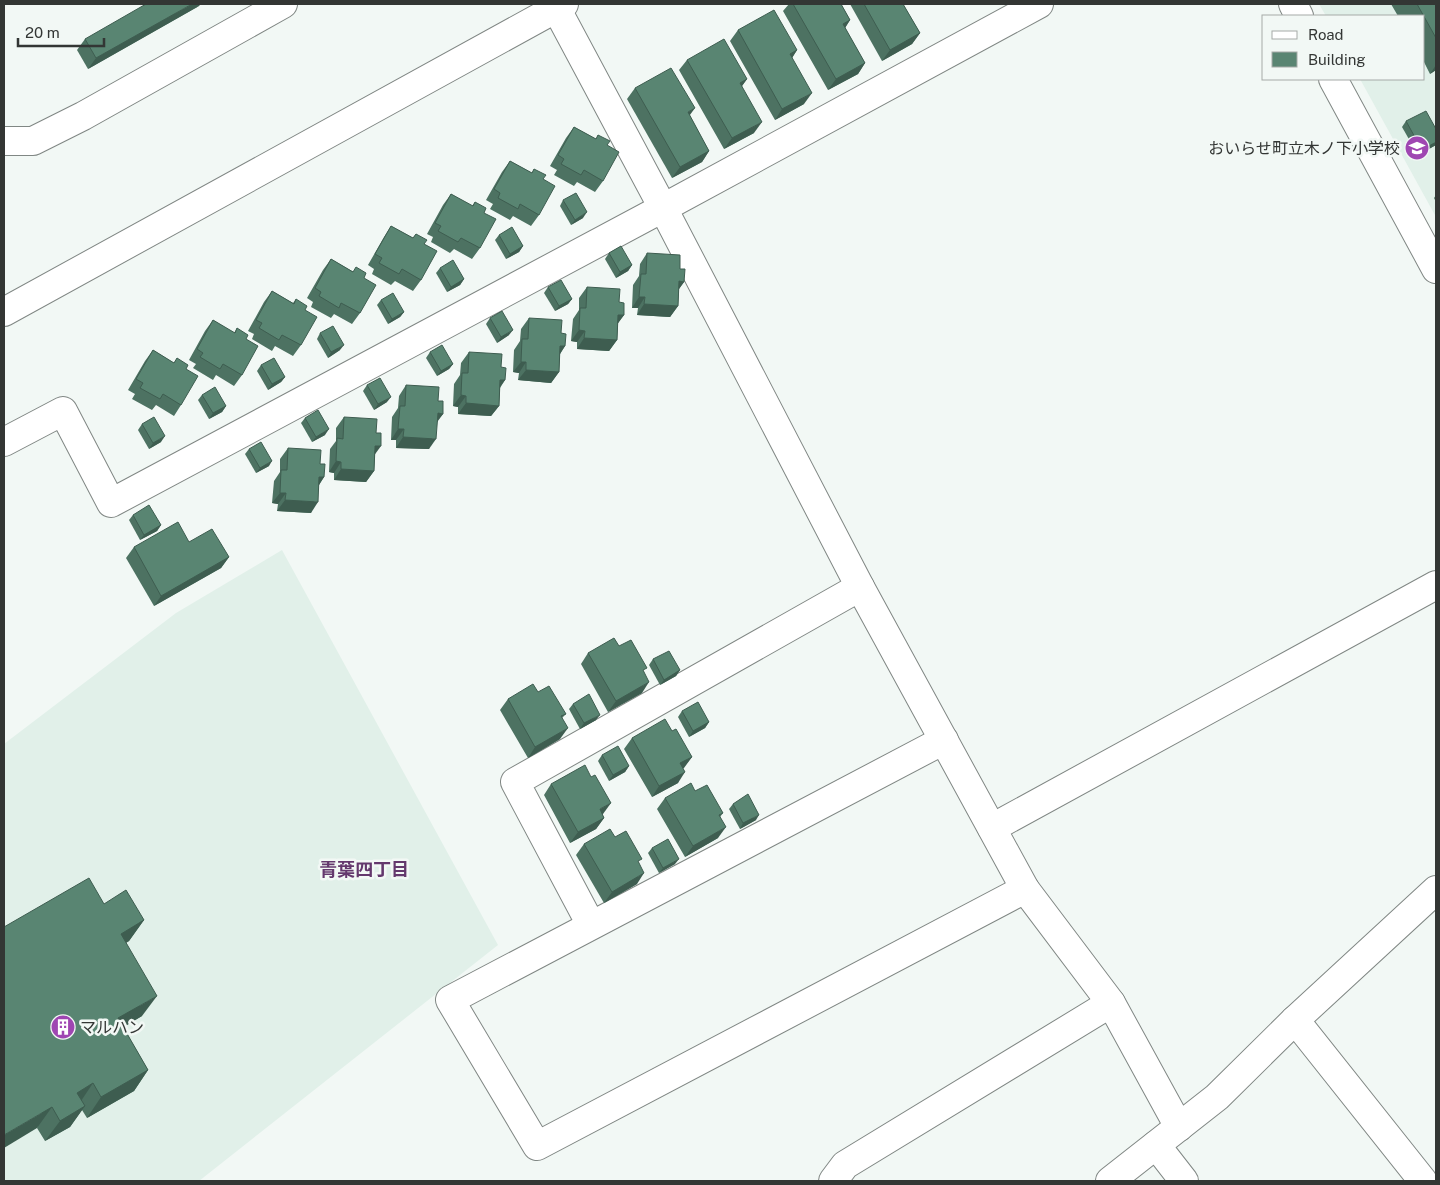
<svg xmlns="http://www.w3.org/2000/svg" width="1440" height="1185" font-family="'Public Sans','Noto Sans JP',sans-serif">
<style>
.built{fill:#e1f0e9}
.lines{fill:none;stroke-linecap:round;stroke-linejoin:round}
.minor-casing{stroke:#808784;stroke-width:30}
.minor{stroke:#fff;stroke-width:28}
.wall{fill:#4d7262}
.shaded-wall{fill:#3e5d50}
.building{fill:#598572;stroke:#3e5d50}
.labels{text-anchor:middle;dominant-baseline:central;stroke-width:5;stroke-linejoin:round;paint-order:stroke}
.poi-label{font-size:16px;fill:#333634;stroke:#f2f8f5;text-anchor:end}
.neighbourhood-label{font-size:18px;font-weight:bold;fill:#64386d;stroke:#f2f8f5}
</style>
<rect width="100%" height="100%" fill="#f2f8f5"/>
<g class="built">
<path d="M1319,4H1436V217L1360,79H1424V16H1326Z"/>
<path d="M282,550L498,945L199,1181H4V744L176,613Z"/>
</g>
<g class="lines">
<defs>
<g id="minor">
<path d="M554,4L663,208L860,587L1025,889L1111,1003L1179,1127"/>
<path d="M1293,4L1299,16"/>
<path d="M1333,79L1436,269"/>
<path d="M4,141H33L83,116L283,4"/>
<path d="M4,312L564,4"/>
<path d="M4,442L63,411L111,503L663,208L1039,4"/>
<path d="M944,740L450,1000L537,1146L1025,889"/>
<path d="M992,828L1436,585"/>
<path d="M591,925L515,782L860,587"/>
<path d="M1295,1020L1423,1181"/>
<path d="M1156,1145L1184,1181"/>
<path d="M833,1181L845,1165L1111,1003"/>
<path d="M1110,1181L1217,1097L1295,1020L1436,890"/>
</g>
</defs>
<use href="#minor" class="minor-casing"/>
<use href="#minor" class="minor"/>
</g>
<g class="wall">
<path d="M789,4H841L850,20L845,28L865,63L858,74L828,90L783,11Z"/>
<path d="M850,4H903L920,33L912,44L882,61Z"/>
<path d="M1391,4H1436V70L1430,74L1424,62V16H1398Z"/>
<path d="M199,6L88,69L77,50L85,39Z"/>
<path d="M738,30L797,50L792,58L804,104L775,120L730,41Z"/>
<path d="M687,60L747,79L742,86L754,133L724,149L679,70Z"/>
<path d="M635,88L690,116L709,151L702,162L672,178L627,99Z"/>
<path d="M1406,121L1436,145L1418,155L1402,127Z"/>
<path d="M574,127L596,139L598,135L607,145L603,181L595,192L577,182L574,186L554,175L557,170L550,166L566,138Z"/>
<path d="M510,161L532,173L534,169L543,179L539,215L531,226L513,216L510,220L490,209L493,204L486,200L502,172Z"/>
<path d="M451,194L472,206L475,202L484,213L480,248L472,259L454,249L450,253L431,242L433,237L427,234L443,205Z"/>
<path d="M1436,195V202L1434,198Z"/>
<path d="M563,200L583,218L571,225L560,206Z"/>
<path d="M391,226L413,238L416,234L424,244L421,280L413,291L395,281L391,285L372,274L374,269L368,265L384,237Z"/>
<path d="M499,235L523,246L519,252L506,259L495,240Z"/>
<path d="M609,253L632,265L628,271L616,278L605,259Z"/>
<path d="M647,253L680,269L684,282L679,289L678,306L670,317L637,315L638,308H632L633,285L639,276L640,264Z"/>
<path d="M331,259L364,278L360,313L352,324L334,314L331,318L311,307L313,302L307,298L323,270Z"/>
<path d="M440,268L464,279L460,285L447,292L436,273Z"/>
<path d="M548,287L572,299L568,304L555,311L544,293Z"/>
<path d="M587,287L619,302L624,315L618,323L617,340L609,351L577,349V342L571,341L573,319L579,310V298Z"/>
<path d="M272,291L293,303L296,299L305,310L301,345L293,356L275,346L272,351L252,339L254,334L248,331L264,302Z"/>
<path d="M381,300L404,312L400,317L388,324L377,305Z"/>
<path d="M490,318L509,335L497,343L486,324Z"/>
<path d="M529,318L561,333L565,346L560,354L559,372L551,383L518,380L519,373L513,372L514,350L520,341L521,329Z"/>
<path d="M213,320L234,333L237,328L246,339L242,375L234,386L216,375L213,380L193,368L196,364L189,360L205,331Z"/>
<path d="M320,333L340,350L328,358L317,339Z"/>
<path d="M153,350L174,363L177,358L186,369L181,405L174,416L156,405L152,410L132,399L135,394L128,390L145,361Z"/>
<path d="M430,352L453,364L449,369L437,376L426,358Z"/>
<path d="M469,352L501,367L505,380L500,388L499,406L491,416L458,414V407L453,406L454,384L460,375L461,363Z"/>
<path d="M261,365L285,377L281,382L268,390L257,371Z"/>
<path d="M367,385L387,402L374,410L363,391Z"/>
<path d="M406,385L438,401L443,414L437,421L429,449L396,448V440H391L392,417L398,408L399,396Z"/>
<path d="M202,395L226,406L222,412L209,419L198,400Z"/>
<path d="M344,417L375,454L374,471L366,482L334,480V473L329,472L330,449L336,441V428Z"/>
<path d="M305,418L325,435L312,442L301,423Z"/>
<path d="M142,424L161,442L149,449L138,430Z"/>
<path d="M288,448L320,464L324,477L319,485L311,513L277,511L278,504L272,503L274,481L280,472V459Z"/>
<path d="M249,449L269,466L256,473L245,454Z"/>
<path d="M133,515L161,525L157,531L140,540L129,520Z"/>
<path d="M189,542L229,557L221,568L154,606L126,558L134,547Z"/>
<path d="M619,646L644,672L642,693L608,712L581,664L588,653Z"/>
<path d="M653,659L680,670L676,676L660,685L649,665Z"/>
<path d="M538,692L566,714L562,718L560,739L528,758L500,710L508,699Z"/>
<path d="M573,704L596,720L580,729L569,709Z"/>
<path d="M682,711L709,722L705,728L689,737L678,717Z"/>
<path d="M672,731L692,757L683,768L678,783L652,797L624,749L632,738Z"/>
<path d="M602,755L629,766L625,772L609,781L598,761Z"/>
<path d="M551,784L603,814H602L604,818L596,829L570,843L544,795Z"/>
<path d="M695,791L723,813L720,817L718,838L685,857L657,809L665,798Z"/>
<path d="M733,804L756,820L740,829L729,809Z"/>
<path d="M615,837L639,863L637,884L604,903L576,855L584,844Z"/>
<path d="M652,848L675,864L659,873L648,853Z"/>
<path d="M104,904L144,920L129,941L126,943L142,1016L123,1027L148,1070L134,1091L87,1118L82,1110L70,1127L45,1141L37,1128Z"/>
</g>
<g class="shaded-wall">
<path d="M192,4H201L199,6L88,69L96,58Z"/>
<path d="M850,20L843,31V24Z"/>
<path d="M920,33L912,44L882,61L890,50Z"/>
<path d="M797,50L790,61V54Z"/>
<path d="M865,63L858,74L828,90L836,79Z"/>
<path d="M1436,65V70L1430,74Z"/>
<path d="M747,79L739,90L740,83Z"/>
<path d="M812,93L804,104L775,120L782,109Z"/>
<path d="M695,108L687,119L688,112Z"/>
<path d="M762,122L754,133L724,149L732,138Z"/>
<path d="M1436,142V145L1418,155L1422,150Z"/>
<path d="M709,151L702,162L672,178L680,167Z"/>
<path d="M587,212L583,218L571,225L575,220Z"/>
<path d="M523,246L519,252L506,259L510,254Z"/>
<path d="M632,265L628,271L616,278L620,272Z"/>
<path d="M464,279L460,285L447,292L451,287Z"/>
<path d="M679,281L684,282L676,293Z"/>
<path d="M639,297H645L638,308H632Z"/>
<path d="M572,299L568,304L555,311L559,306Z"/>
<path d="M644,304L678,306L670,317L637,315Z"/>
<path d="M404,312L400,317L388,324L392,319Z"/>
<path d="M618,315H624L616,326Z"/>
<path d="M513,330L509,335L497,343L501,337Z"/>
<path d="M579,330L585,331L577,342L571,341Z"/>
<path d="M584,338L617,340L609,351L577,349Z"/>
<path d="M344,345L340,350L328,358L331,352Z"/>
<path d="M560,346H565L558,357Z"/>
<path d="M521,362H526L519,373L513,372Z"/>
<path d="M453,364L449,369L437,376L441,371Z"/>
<path d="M526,370L559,372L551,383L518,380Z"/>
<path d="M285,377L281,382L268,390L272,384Z"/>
<path d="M500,380H505L497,391Z"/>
<path d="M461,395L466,396L458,407L453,406Z"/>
<path d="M391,397L387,402L374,410L378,404Z"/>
<path d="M466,403L499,406L491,416L458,414Z"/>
<path d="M226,406L222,412L209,419L213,413Z"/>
<path d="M438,413L443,414L435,425Z"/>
<path d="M329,429L325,435L312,442L316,437Z"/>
<path d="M398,429H404L396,440H391Z"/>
<path d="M165,436L161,442L149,449L153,443Z"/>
<path d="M403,437L436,439L429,449L396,448Z"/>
<path d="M375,446H381L373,457Z"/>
<path d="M272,461L269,466L256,473L260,468Z"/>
<path d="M336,461L341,462L334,473L329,472Z"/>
<path d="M341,469L374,471L366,482L334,480Z"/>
<path d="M319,477H324L317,488Z"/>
<path d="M280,493H286L278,504L272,503Z"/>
<path d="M285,500L318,502L311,513L277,511Z"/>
<path d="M161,525L157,531L140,540L144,535Z"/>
<path d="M229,557L221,568L154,606L161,596Z"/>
<path d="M680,670L676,676L660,685L664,680Z"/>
<path d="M649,682L642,693L608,712L616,701Z"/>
<path d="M600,715L596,720L580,729L584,723Z"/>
<path d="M709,722L705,728L689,737L693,731Z"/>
<path d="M568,728L560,739L528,758L535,747Z"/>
<path d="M692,757L684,768L673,774L680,763Z"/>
<path d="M629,766L625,772L609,781L613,775Z"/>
<path d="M685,772L678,783L652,797L659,786Z"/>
<path d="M611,803L603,814L592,820L600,809Z"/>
<path d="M759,815L756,820L740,829L743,823Z"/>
<path d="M604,818L596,829L570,843L578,832Z"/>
<path d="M726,827L718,838L685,857L693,846Z"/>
<path d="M679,859L675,864L659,873L663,868Z"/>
<path d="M644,873L637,884L604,903L612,892Z"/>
<path d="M144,920L129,941L106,954L121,934Z"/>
<path d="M157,996L142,1016L104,1039L118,1018Z"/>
<path d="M148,1070L134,1091L87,1118L101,1097Z"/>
<path d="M93,1083L79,1104L77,1093Z"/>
<path d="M85,1106L70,1127L45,1141L60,1121Z"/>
<path d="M52,1107L37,1128L4,1148V1135Z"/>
</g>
<g class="building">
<path d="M146,4H192L96,58L85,39Z"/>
<path d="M793,4H841L850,20L843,24L865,63L836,79Z"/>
<path d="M864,4H903L920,33L890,50Z"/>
<path d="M1417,4H1436V38Z"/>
<path d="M774,10L797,50L790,54L812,93L782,109L738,30Z"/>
<path d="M724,39L747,79L740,83L762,122L732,138L687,60Z"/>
<path d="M671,68L695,108L688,112L709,151L680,167L635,88Z"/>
<path d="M1426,111L1436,129V142L1422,150L1406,121Z"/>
<path d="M574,127L596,139L598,135L610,141L607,145L619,152L603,181L584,170L581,175L561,164L564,159L558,155Z"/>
<path d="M510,161L532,173L534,169L546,175L543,179L555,186L539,215L520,204L518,209L498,198L500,193L494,189Z"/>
<path d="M576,193L587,212L575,220L563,200Z"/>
<path d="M451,194L473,206L475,202L486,208L484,213L496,219L480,248L461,238L458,242L438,231L441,226L435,223Z"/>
<path d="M391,226L413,238L416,234L427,240L424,244L437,251L421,280L402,269L399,274L379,263L382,258L375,254Z"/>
<path d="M512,227L523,246L510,254L499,235Z"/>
<path d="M621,246L632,265L620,272L609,253Z"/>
<path d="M647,253L680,255V269H685L684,282L679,281L678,306L644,304L645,297H639L641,274H646Z"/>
<path d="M331,259L353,272L356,267L366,273L364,278L376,285L360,313L341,303L339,308L319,296L321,292L315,288Z"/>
<path d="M453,260L464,279L451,287L440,268Z"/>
<path d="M561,280L572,299L559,306L548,287Z"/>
<path d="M587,287L620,289L619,302L624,303V315H618L617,340L584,338L585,331L579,330L580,308H586Z"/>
<path d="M272,291L294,304L296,299L307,306L305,310L317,317L301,345L282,335L279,340L259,328L262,323L256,320Z"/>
<path d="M393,293L404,312L392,319L381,300Z"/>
<path d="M502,311L513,330L501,337L490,318Z"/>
<path d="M529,318L562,320L561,333L566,334L565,346H560L559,372L526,370V362H521L522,339H528Z"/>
<path d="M213,320L235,333L237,328L248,335L246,339L258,346L242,375L223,364L220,369L200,357L203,353L197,349Z"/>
<path d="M333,326L344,345L331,352L320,333Z"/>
<path d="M442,345L453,364L441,371L430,352Z"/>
<path d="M153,350L174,363L177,358L188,365L186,369L198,376L181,405L163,394L160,399L140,388L143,383L136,379Z"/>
<path d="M469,352L502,354L501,367L506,368L505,380H500L499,406L466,403V396L461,395L462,373H468Z"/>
<path d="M274,358L285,377L272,384L261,365Z"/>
<path d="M380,378L391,397L378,404L367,385Z"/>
<path d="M406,385L439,387L438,401H443V414L438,413L436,439L403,437L404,429H398L400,406H405Z"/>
<path d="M215,387L226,406L213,413L202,395Z"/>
<path d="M318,410L329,429L316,437L305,418Z"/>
<path d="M154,417L165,436L153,443L142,424Z"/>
<path d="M344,417L377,419L376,433H381V446H375L374,471L341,469V462L336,461L337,438L343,439Z"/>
<path d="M261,442L272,461L260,468L249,449Z"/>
<path d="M288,448L321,450L320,464H325L324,477H319L318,502L285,500L286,493H280L281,470H287Z"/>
<path d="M149,505L161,525L144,535L133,515Z"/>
<path d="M178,522L189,542L212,529L229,557L161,596L134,547Z"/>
<path d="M614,638L619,646L631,640L647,668L643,670L649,682L616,701L588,653Z"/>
<path d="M669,651L680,670L664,680L653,659Z"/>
<path d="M533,684L538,692L549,686L566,714L561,716L568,728L535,747L508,699Z"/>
<path d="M589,694L600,715L584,723L573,704Z"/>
<path d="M698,702L709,722L693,731L682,711Z"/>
<path d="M665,719L672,731L676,729L692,757L680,763L685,772L659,786L632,738Z"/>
<path d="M618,746L629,766L613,775L602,755Z"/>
<path d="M585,765L591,777L595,775L611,803L600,809L604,818L578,832L551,784Z"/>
<path d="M691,783L695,791L707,785L723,813L719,815L726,827L693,846L665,798Z"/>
<path d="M748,794L759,815L743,823L733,804Z"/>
<path d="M610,829L615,837L626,831L642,859L638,861L644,873L612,892L584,844Z"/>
<path d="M668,839L679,859L663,868L652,848Z"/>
<path d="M89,878L104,904L126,890L144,920L121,934L157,996L118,1018L148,1070L101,1097L93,1083L77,1093L85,1106L60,1121L52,1107L4,1135V927Z"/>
</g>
<defs>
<symbol id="school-disc" viewBox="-11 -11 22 22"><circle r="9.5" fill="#9f46b2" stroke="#f2f8f5"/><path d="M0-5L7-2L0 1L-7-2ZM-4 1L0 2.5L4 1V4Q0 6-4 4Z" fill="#fff"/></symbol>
<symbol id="building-disc" viewBox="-11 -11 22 22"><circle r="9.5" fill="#9f46b2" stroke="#f2f8f5"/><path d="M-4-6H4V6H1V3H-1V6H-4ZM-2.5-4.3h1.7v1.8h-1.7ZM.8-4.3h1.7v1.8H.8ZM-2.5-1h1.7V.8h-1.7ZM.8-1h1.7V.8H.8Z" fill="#fff"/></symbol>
</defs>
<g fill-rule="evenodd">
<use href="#school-disc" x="1403" y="134" width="28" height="28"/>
<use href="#building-disc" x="49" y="1013" width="28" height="28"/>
</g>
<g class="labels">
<g class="poi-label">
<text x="1400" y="148">おいらせ町立木ノ下小学校</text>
<text x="80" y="1027" text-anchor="start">マルハン</text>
</g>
<g class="neighbourhood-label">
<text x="364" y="869">青葉四丁目</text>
</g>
</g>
<rect width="1440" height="1185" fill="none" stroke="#333634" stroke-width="10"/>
<rect x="1262" y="15" width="162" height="65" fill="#f2f8f5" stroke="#a6aaa8"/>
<rect x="1272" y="31" width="25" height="8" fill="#ffffff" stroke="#a6aaa8"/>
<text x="1308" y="40" font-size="15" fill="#333634">Road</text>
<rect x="1272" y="52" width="25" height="15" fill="#598572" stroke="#a6aaa8"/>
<text x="1308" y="65" font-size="15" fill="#333634">Building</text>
<path d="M18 38v8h86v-8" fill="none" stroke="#333634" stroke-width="2.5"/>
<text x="25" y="38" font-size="15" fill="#333634" stroke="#f2f8f5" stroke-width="4" paint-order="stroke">20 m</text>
</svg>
